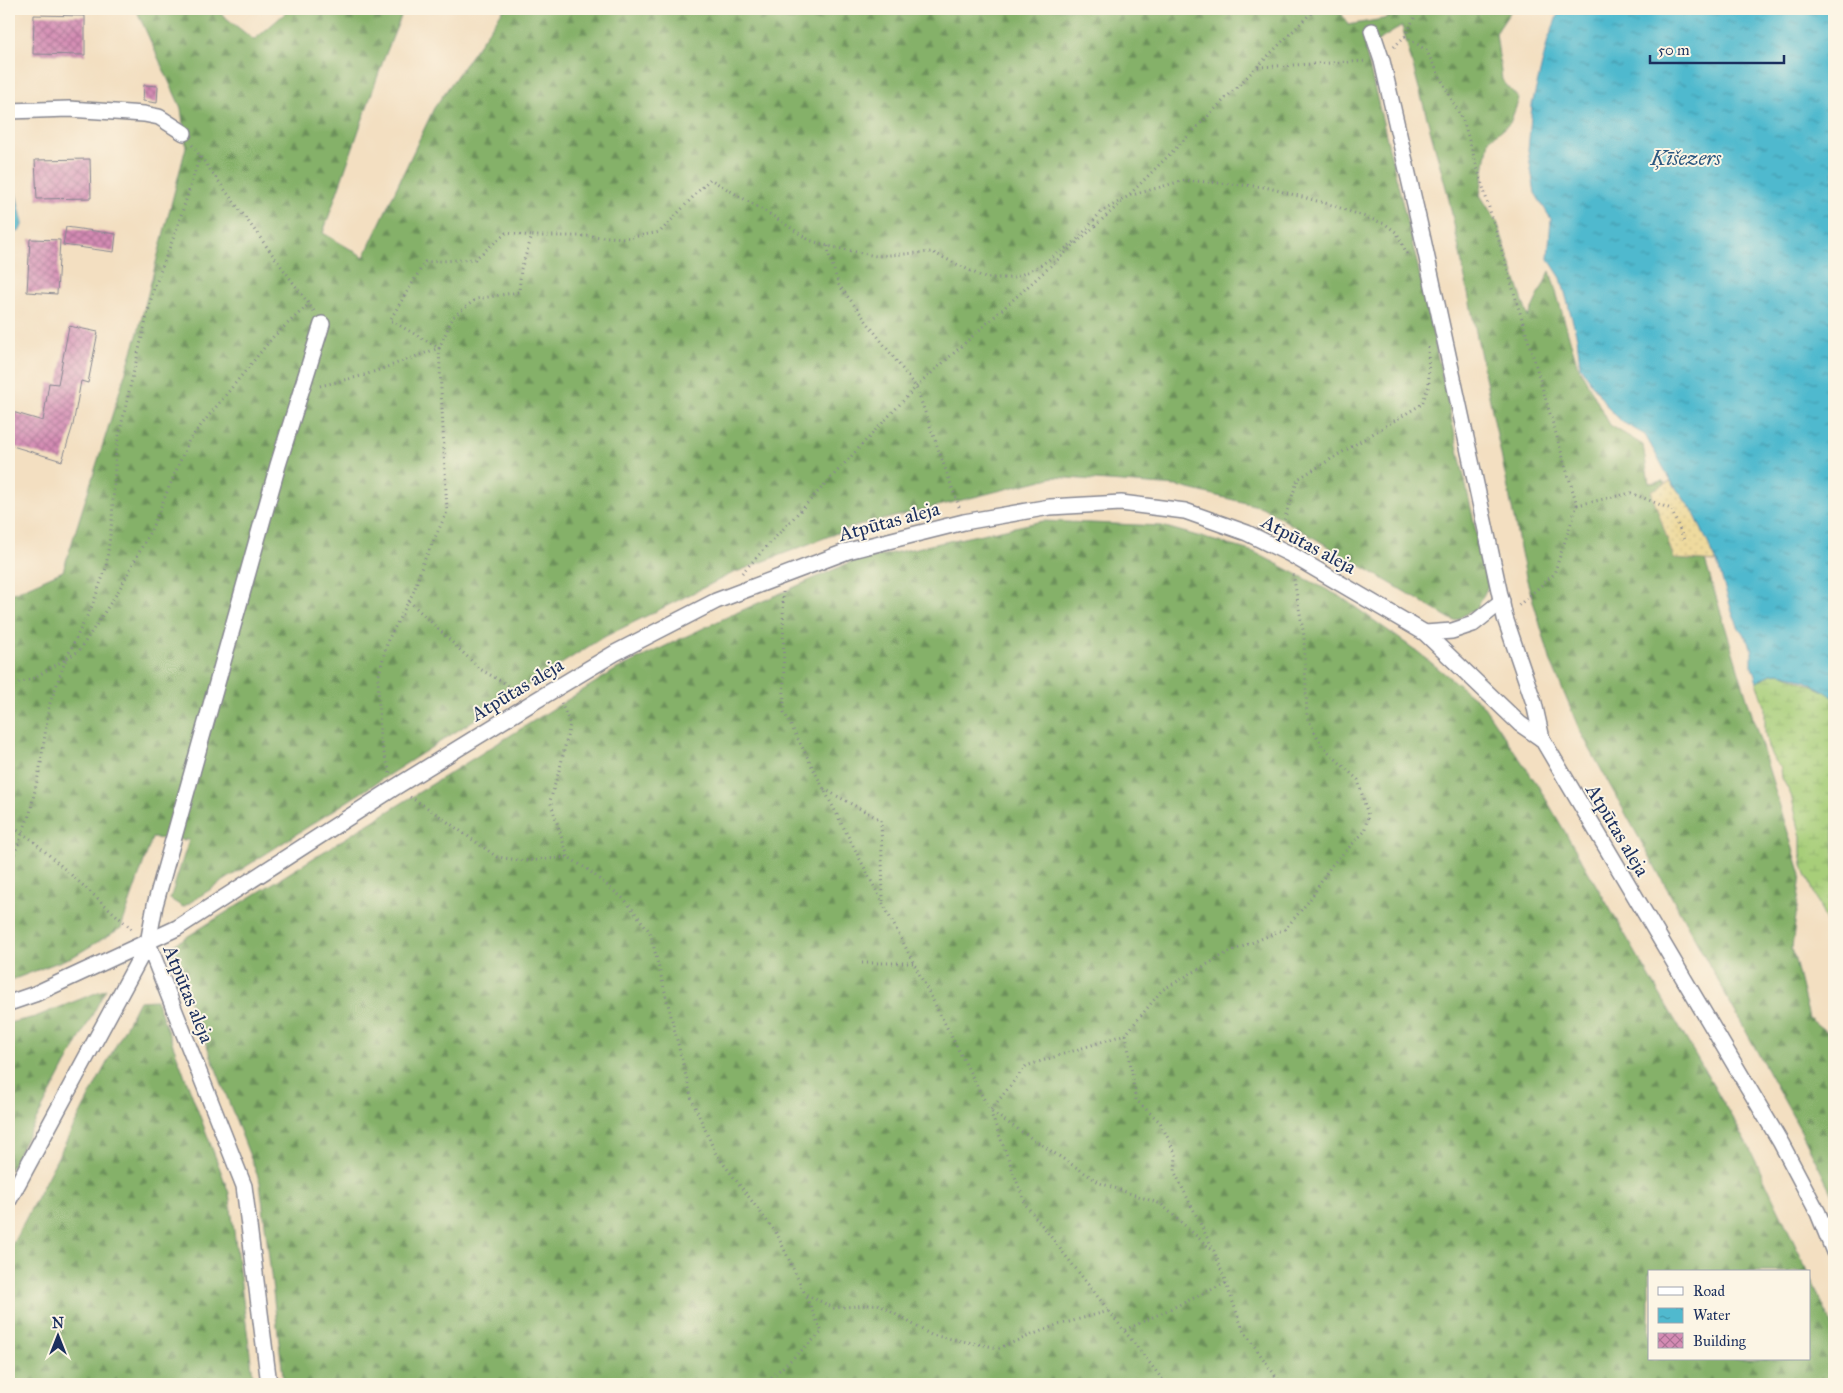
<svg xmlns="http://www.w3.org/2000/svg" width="1843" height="1393" viewBox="0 0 1843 1393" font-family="'IM FELL Great Primer',serif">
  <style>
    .forest { fill: url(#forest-firs); stroke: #507064 }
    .wetland { fill: url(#wetland-marsh); stroke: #617e6c }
    .sand { fill: url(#sand-dots); stroke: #84847e }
    .water { fill: url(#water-ripples); stroke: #367496 }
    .building { fill: url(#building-cross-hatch) }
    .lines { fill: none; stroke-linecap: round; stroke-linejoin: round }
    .minor-casing { stroke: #878790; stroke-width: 18 }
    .path { stroke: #878790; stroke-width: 3; stroke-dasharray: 1 4; stroke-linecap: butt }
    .minor { stroke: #fff; stroke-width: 15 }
    .labels { text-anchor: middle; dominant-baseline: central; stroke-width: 4; stroke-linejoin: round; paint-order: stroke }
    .street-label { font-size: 20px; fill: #1b2f5e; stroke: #fcf5e5 }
    .water-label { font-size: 21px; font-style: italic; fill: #2b5880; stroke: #fcf5e5 }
  </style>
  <defs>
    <pattern id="forest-firs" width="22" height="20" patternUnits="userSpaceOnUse" patternTransform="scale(1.25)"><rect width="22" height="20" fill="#85b169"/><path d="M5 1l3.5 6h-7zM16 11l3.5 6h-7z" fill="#6c905a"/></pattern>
    <pattern id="wetland-marsh" width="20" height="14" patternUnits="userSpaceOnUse" patternTransform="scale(1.25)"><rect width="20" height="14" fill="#a7ce79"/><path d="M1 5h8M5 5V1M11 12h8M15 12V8" fill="none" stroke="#8fb16b"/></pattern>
    <pattern id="sand-dots" width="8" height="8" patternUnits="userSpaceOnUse" patternTransform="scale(1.25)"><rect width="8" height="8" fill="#eeda9e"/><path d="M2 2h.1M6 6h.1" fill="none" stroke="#ccbb8a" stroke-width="1.8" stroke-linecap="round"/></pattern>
    <pattern id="water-ripples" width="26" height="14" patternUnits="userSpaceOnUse" patternTransform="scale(1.25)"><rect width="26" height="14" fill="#50b9ce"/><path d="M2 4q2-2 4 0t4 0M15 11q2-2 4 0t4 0" fill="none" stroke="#4297aa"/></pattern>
    <pattern id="building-cross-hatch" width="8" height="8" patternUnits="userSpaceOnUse" patternTransform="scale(1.25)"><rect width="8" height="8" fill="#d48bb3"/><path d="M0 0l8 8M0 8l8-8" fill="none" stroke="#ab7295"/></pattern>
  </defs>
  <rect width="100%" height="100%" fill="#fcf5e5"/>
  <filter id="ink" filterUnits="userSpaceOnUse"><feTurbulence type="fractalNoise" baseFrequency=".02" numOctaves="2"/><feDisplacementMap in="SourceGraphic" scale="10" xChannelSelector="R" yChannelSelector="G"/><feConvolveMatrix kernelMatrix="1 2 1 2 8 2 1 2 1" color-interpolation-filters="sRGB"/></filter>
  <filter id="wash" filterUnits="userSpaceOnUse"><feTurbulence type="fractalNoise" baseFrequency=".0096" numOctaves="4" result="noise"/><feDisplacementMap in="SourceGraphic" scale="20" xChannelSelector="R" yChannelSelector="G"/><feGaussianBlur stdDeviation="1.12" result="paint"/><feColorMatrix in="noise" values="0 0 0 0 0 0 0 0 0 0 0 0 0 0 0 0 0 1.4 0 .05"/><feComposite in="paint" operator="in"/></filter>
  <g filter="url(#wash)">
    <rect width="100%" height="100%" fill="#f3dfc1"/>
    <g class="forest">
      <polygon points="136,9 215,9 254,40 290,9 404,9 383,61 323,233 364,257 434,108 504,9 1339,9 1348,25 1389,18 1386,9 1512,9 1496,33 1502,80 1519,99 1510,123 1489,140 1480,195 1497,222 1528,317 1550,271 1577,364 1610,425 1643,445 1649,483 1663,481 1699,541 1801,875 1792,948 1809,1018 1834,1038 1834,1198 1801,1131 1580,731 1551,662 1526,577 1448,195 1402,26 1365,49 1418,267 1488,586 1477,608 1454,621 1262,507 1177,486 1054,477 850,528 731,574 600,639 183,907 170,899 189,840 152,838 121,928 74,956 9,981 9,595 63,571 137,336 186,147 181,108"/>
      <polygon points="1043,521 1162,526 1254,552 1341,597 1418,652 1482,704 1537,784 1748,1145 1808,1272 1649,1272 1649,1359 1809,1359 1809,1275 1834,1329 1834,1384 284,1384 260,1182 169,948 617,669 727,617 851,562"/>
      <polygon points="106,989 9,1171 9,1023 35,1017"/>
      <polygon points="156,1000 229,1193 254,1384 9,1384 9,1251 139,1001"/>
    </g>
    <polygon class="wetland" points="1782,673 1827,692 1834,698 1834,940 1804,869 1801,853 1801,837 1791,795 1782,778 1781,768 1775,762 1768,748 1765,732 1765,706 1757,682 1771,674"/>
    <polygon class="sand" points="1671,481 1694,513 1717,562 1674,559 1651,491"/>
    <g class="water">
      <path d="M 1565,9 L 1834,9 L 1834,698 C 1823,688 1787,669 1771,674 C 1767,675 1762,679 1757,682 L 1752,667 L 1752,651 L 1749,641 L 1739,628 L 1733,615 L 1717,562 L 1694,513 L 1671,481 L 1645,435 L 1622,422 L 1609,409 L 1580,366 L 1577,337 L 1561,278 L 1548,258 L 1551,219 L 1535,193 L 1528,151 L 1532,105 L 1548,40 L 1558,14 Z"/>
      <polygon points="9,147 11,173 23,223 20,230 9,236"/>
    </g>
    <g id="blocks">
      <g class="building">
        <polygon points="34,15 85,16 85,55 33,54"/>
        <polygon points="144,85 158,86 157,103 143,101"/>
        <polygon points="90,159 91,198 37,199 35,160"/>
        <polygon points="66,227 116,234 114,252 63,245"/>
        <polygon points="30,239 60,240 57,294 27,292"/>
        <polygon points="69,326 98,332 88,383 81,381 73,425 62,461 9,445 9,411 43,421 49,383 58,384"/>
      </g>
    </g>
  </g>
  <g filter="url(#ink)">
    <use href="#blocks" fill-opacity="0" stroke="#878790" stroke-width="1"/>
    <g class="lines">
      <defs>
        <g id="minor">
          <polyline points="1372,31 1382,61 1422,235 1505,618 1534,703 1542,739"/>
          <polyline points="9,111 69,109 144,114 159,117 184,133"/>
          <polyline points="1425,633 1452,631 1473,624 1502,601"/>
          <polyline points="148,943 244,1186 269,1384"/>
          <polyline points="9,1003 35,994 177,928 394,788 535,701 615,653 716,601 848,551 964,522 1050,507 1121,503 1185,511 1247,533 1290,554 1425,633 1520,724 1542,739 1781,1143 1818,1213 1834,1252"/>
          <polyline points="9,1200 148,943 155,905 278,465 322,324"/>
        </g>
      </defs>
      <use href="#minor" class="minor-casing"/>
      <g class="path">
        <polyline points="1405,36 1426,50 1464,123 1577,505 1554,574 1518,606"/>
        <polyline points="1394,47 1405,36 1419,9"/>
        <polyline points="1258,67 1367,61"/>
        <polyline points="192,145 314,311"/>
        <polyline points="1130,194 1315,9"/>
        <polyline points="828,246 829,255 839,285 916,387 959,507"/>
        <polyline points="320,386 365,375 439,348 453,317 476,299 519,292 521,269 532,236 590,236 627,238 660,232 710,179 773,216 809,240 828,246 876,256 932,252 985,278 1014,278 1038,267 1076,241 1101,212 1129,196 1185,180 1265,187 1332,205 1385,224 1397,233 1408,256"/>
        <polyline points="1577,505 1631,493 1671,509 1685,542"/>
        <polyline points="1284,534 1282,526 1298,479 1422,404 1429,385 1428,345"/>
        <polyline points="742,573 916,387 1124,200"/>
        <polyline points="783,592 784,712 990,1111 1026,1205 1166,1384"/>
        <polyline points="409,601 480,669 520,692"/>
        <polyline points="9,686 32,679 79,651 119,590 151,530 189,440 273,337 309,304"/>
        <polyline points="561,703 570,724 561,764 550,801 568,857"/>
        <polyline points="390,773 380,740 378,678 388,640 414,591 423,563 447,512 439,348 390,320 425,262 475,259 506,233 531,236"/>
        <polyline points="824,789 881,820 883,901"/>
        <polyline points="410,797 428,808 497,857 525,861 568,857 587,869 625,900 650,932 692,1100 716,1154 777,1234 805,1294 834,1308 878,1304 931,1335 999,1348 1054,1326 1109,1311"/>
        <polyline points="9,825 31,839 134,931"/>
        <polyline points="9,868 30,813 41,763 49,706 66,659 92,606 106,568 112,520 116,448 131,383 153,291 176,231 200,156"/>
        <polyline points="862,963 914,963"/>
        <polyline points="1126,1034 1026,1066 990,1111 1100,1183 1161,1204 1213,1251"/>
        <polyline points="1125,1330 1226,1283"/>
        <polyline points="764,1384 822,1332 805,1295"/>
        <polyline points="1281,1384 1243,1330 1215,1253 1175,1173 1176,1155 1160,1122 1136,1100 1126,1034 1162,990 1227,953 1285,929 1309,901 1331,866 1364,832 1368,816 1358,780 1322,746 1307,717 1304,636 1293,574"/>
      </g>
      <use href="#minor" class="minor"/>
    </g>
  </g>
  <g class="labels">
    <g class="street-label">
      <text transform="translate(889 521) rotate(-15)">Atpūtas aleja</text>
      <text transform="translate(1309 544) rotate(28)">Atpūtas aleja</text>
      <text transform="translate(517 689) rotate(-31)">Atpūtas aleja</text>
      <text transform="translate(1618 830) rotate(59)">Atpūtas aleja</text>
      <text transform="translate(189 994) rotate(68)">Atpūtas aleja</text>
    </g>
    <g class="water-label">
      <text x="1686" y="158">Ķīšezers</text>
    </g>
  </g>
  <rect width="1843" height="1393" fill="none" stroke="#fcf5e5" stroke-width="30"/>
  <rect x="1648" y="1270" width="162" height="90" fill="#fcf5e5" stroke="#a2a6af"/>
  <rect x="1658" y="1287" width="25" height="8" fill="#ffffff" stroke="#a2a6af"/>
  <text x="1693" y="1296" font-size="15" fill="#1b2f5e">Road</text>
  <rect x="1658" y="1308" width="25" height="15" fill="url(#water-ripples)" stroke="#a2a6af"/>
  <text x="1693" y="1320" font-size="15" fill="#1b2f5e">Water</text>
  <rect x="1658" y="1333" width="25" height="15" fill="url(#building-cross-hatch)" stroke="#a2a6af"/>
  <text x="1693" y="1346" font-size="15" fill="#1b2f5e">Building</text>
  <g transform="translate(58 1336)" stroke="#fcf5e5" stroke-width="4" paint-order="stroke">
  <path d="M0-4L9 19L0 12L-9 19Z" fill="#1b2f5e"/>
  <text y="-8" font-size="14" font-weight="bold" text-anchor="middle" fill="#1b2f5e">N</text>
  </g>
  <path d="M1650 55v8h134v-8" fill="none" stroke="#1b2f5e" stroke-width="2.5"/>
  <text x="1658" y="55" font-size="15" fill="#1b2f5e" stroke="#fcf5e5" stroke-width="4" paint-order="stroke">50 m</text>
</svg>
